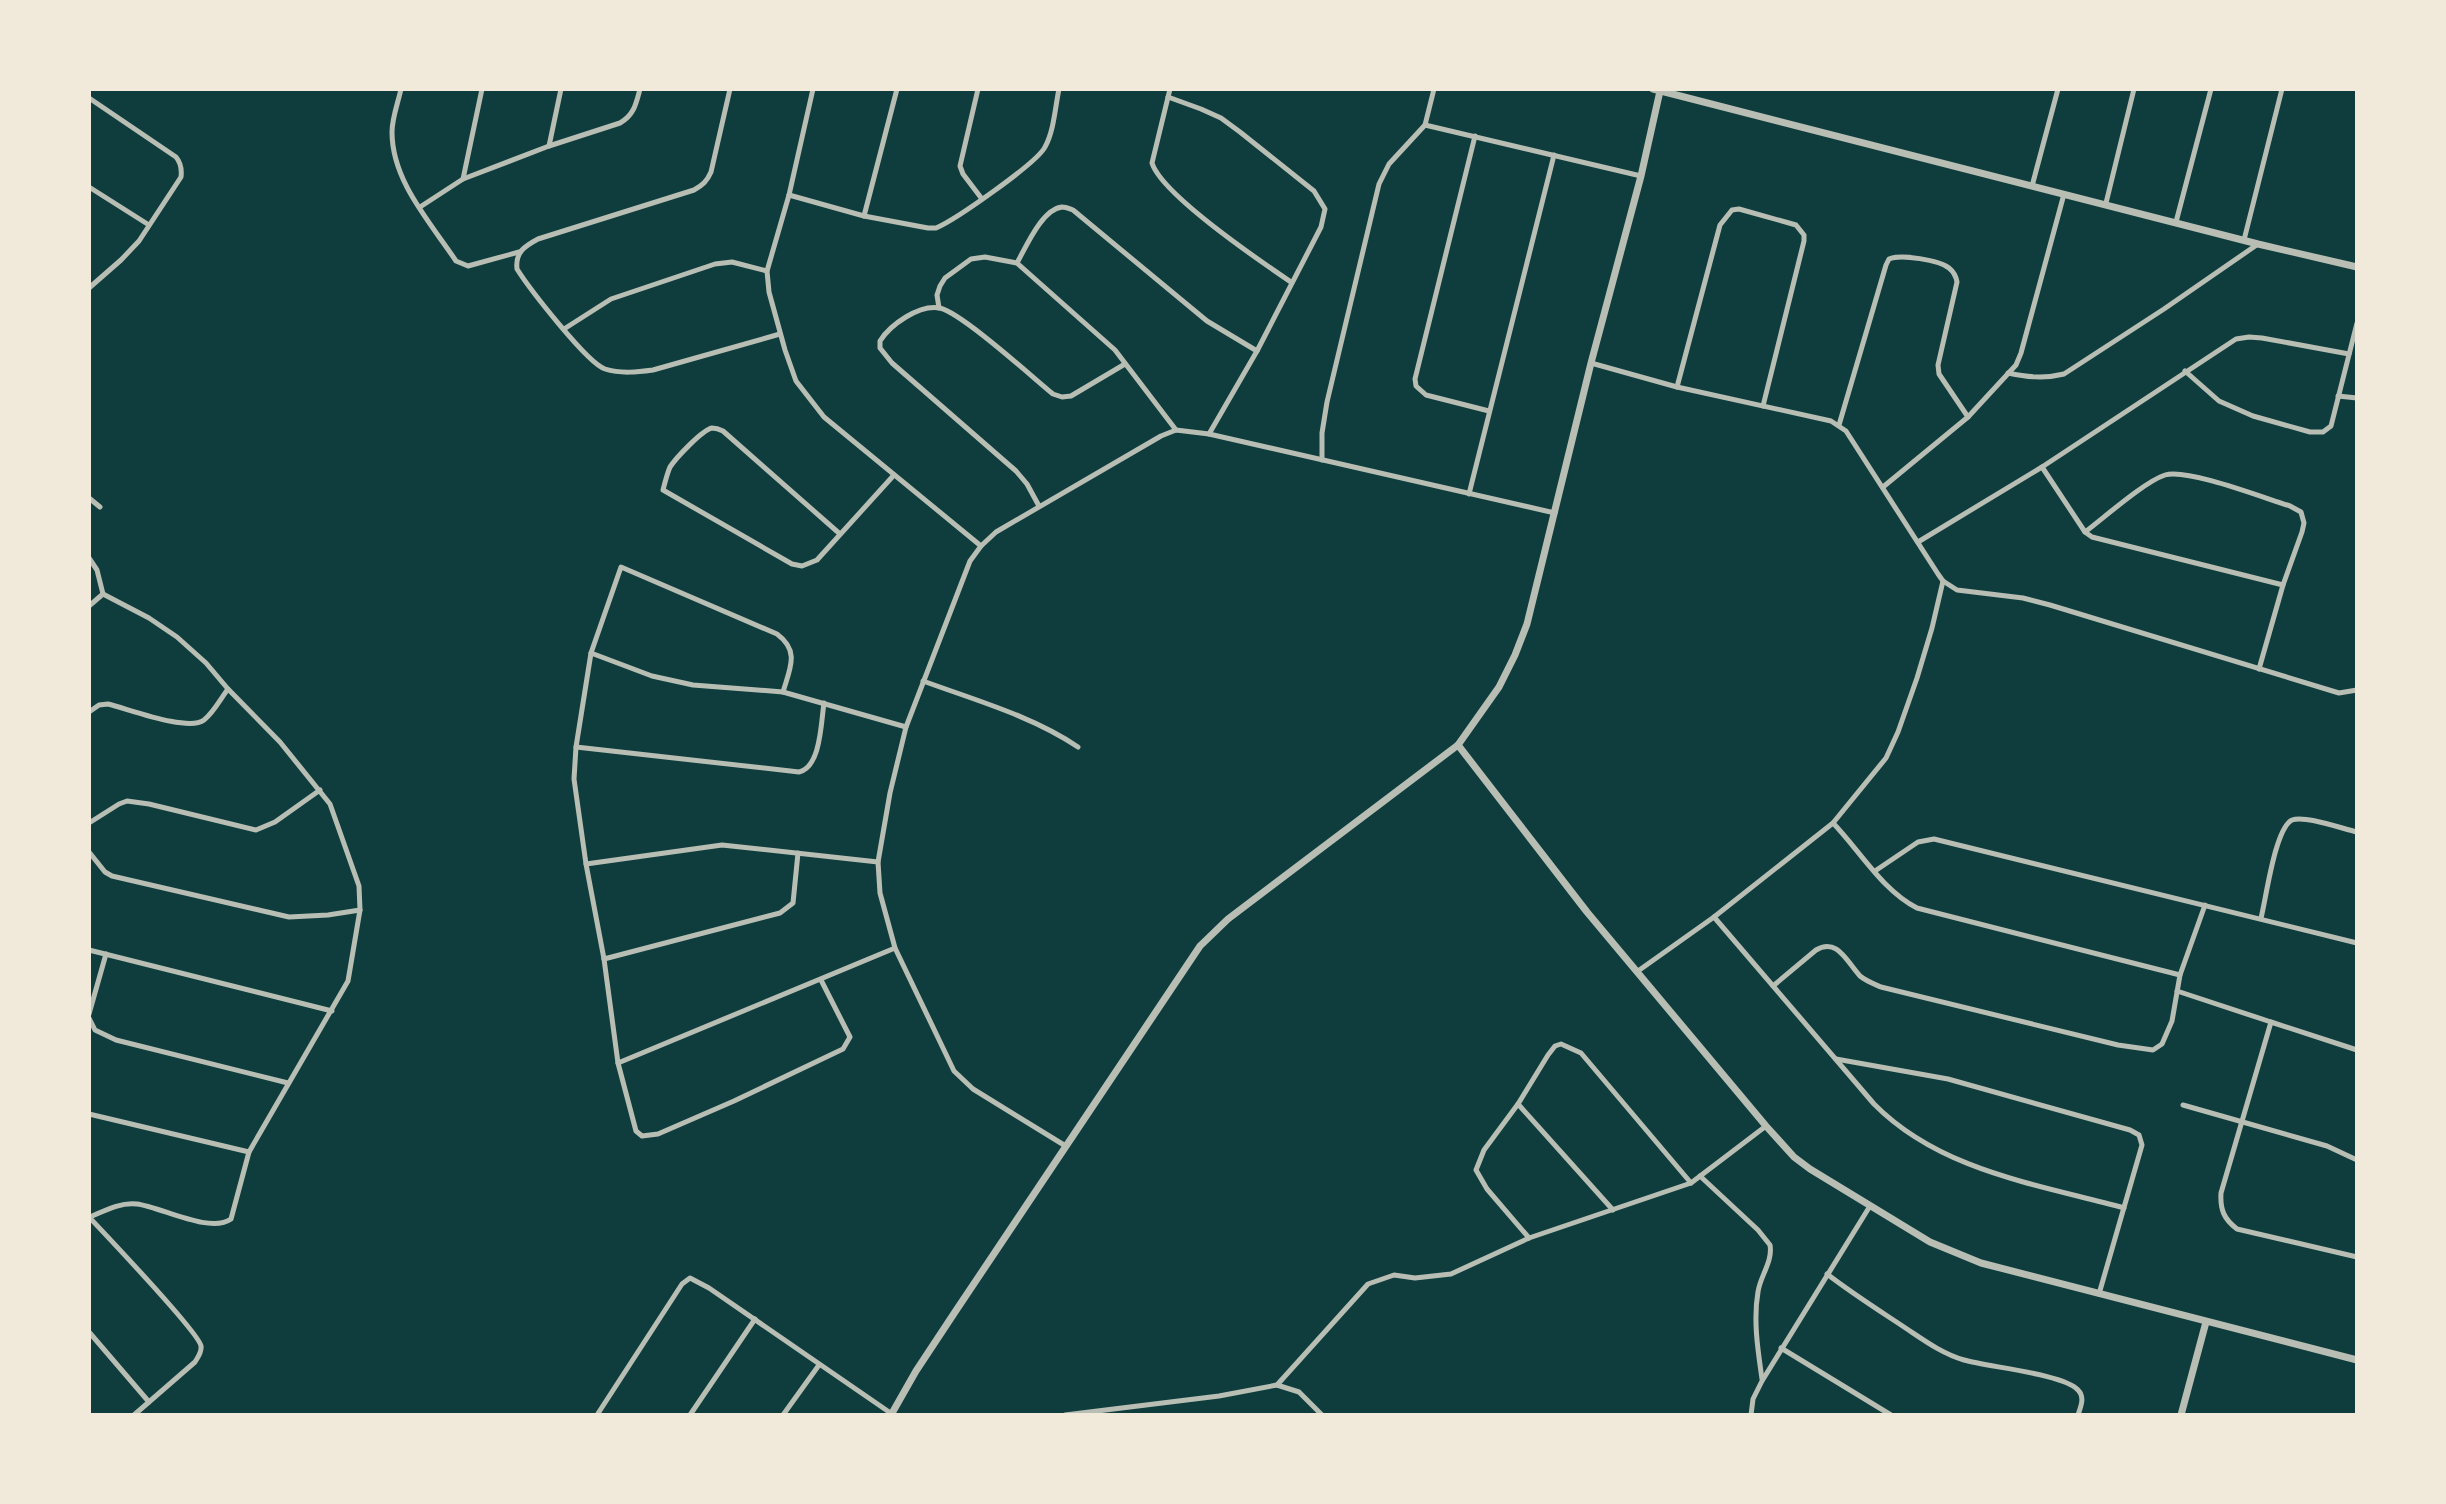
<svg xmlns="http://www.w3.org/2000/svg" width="2446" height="1504" viewBox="0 0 2446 1504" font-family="'Open Sans',sans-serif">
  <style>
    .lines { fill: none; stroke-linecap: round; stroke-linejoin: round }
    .minor { stroke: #b8beb3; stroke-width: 5 }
    .tertiary { stroke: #b8beb3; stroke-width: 7 }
  </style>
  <rect width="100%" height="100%" fill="#0f3d3e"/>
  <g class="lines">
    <g class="minor">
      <path d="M 401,89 C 398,103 392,118 392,132 C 392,181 430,222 456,261 L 468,266 L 519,252"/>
      <path d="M 730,89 L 711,172 C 707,181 703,185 694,190 L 538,239 C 525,246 515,252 517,269 C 529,288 587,363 605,369 C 621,374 638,372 653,370 L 780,334"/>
      <polyline points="813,89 789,195 767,271 769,292 785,350 796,381 824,417 981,546"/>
      <polyline points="978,89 960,166 963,174 982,199"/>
      <path d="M 1170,89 L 1152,163 C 1162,195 1260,261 1291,282"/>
      <polyline points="1168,97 1201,109 1221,118 1240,132 1314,191 1325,209 1321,227 1257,351 1209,434"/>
      <path d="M 89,98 L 176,157 C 181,163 182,169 181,177 L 139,241 L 121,260 L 89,288"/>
      <polyline points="1425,125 1434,89"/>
      <polyline points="1475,136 1415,379 1416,386 1426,395 1489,411"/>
      <polyline points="549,146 561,89"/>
      <polyline points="463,179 482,89"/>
      <polyline points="2032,186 2058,89"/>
      <polyline points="89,187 149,225"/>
      <path d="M 789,195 L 864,216 L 928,228 L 936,228 C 955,220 1037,163 1045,147 C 1054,131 1055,108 1059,89"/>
      <polyline points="2106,203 2134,89"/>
      <path d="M 420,207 L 463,179 L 549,146 L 620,123 C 634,115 636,104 640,89"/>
      <polyline points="864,216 897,89"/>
      <polyline points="2176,222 2211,89"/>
      <polyline points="2244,240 2282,89"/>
      <path d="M 1017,263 C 1026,247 1042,209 1062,207 C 1066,207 1070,209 1073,210 L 1207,321 L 1257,351"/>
      <polyline points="939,308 937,295 940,286 945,278 971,259 985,257 1017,263 1115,350 1176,430"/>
      <polyline points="564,329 611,299 715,264 732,262 767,271"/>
      <polyline points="1591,363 1677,387 1831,421 1846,431 1938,574 1943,581 1957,590 2023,598 2050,605 2339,693 2357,690"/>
      <polyline points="2185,371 2219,401 2253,416 2310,432 2323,432 2331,426 2357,323"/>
      <path d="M 2008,373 C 2027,377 2044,379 2064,374 L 2164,309 L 2258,244"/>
      <polyline points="1677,387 1720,225 1732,210 1739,209 1796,225 1804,235 1804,241 1763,406"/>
      <polyline points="2338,396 2357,398"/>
      <path d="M 1839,425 L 1886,265 L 1889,259 C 1901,254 1939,260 1949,268 C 1954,272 1956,276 1957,282 L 1938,365 L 1939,374 L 1968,417"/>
      <polyline points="1322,460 1322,433 1327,402 1379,184 1389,164 1425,125 1641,176"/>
      <polyline points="2042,467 2085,532 2092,537 2283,585"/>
      <polyline points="1883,487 1968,417 2016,365 2021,353 2064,194"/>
      <polyline points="1469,494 1554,155"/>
      <polyline points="89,498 100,507"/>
      <path d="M 1039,506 L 1027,484 L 1016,471 L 892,363 L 880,348 L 880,341 C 890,325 919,304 940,308 C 963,314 1031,376 1053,394 L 1062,397 L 1071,396 L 1125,364"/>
      <path d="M 2085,532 C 2105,517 2144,482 2165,475 C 2187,468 2264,498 2290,506 L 2301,512 L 2304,523 L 2302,532 L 2283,585 L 2259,669"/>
      <path d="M 840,534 L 723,431 C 719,429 717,428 712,428 C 702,430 676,458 670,467 C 667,474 665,482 663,490 L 792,564 L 802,566 L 817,560 L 894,475"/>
      <polyline points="1918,542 2042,467 2236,339 2249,337 2262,338 2349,354"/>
      <polyline points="89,558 97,570 103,594"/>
      <polyline points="89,606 103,594"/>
      <polyline points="591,653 652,676 693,685 783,692 906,727"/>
      <path d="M 923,681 C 975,700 1032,716 1078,747"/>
      <path d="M 783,692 C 790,668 800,651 777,634 L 621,567 L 591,653 L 576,747 L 574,779 L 586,864 L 604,959 L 618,1063 L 636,1131 L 642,1136 L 658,1134 L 734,1101 L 843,1049 L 850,1037 L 821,980"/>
      <path d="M 89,712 L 99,705 L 108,704 C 129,709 188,732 204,720 C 214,712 221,698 228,689"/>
      <path d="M 576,747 L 799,772 C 821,767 821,722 824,703"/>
      <polyline points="89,823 119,804 127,801 149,804 256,830 275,822 320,790"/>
      <path d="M 1833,823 C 1860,851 1882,890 1917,908 L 2180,975"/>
      <polyline points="89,852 105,872 112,876 289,917 328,915 360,910"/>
      <polyline points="586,864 722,845 878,862"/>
      <polyline points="1875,871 1918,842 1934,839 2357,943"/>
      <path d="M 1714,917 L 1874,1104 C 1940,1171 2037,1184 2124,1208"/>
      <path d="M 2261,918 C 2266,899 2275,828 2292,820 C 2305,815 2343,829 2357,832"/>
      <polyline points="89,950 332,1011"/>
      <polyline points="604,959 780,913 793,903 798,853"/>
      <polyline points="1638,971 1714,917 1833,823 1886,758 1898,732 1917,678 1932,628 1943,581"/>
      <path d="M 1773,986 L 1816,950 C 1837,937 1847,962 1860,976 C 1866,981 1874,984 1881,987 L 2118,1045 L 2153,1050 L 2162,1044 L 2172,1021 L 2180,975 L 2205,905"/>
      <polyline points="2177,991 2271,1022"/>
      <polyline points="89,1014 106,954"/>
      <polyline points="89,1018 95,1030 116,1040 288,1083"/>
      <path d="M 2357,1050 L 2271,1022 L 2221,1193 C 2220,1210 2224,1219 2237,1229 L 2357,1257"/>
      <polyline points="1836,1059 1948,1079 2130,1130 2139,1135 2142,1145 2099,1294"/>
      <polyline points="618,1063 895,948"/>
      <polyline points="1518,1104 1613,1210"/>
      <polyline points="2183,1105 2327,1146 2357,1160"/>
      <polyline points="89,1114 249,1152"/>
      <polyline points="1064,1145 973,1089 954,1071 895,948 880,893 878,862 890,793 906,727 970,561 981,546 996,532 1161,436 1176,430 1209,434 1555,513"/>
      <path d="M 1700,1176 L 1758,1230 L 1770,1245 C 1773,1262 1760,1276 1758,1292 C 1753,1320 1758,1351 1762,1379"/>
      <path d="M 89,1217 C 105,1234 199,1333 201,1346 C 202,1352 198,1357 195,1362 L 134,1415"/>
      <path d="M 90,1217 C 104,1211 120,1202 137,1204 C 161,1207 210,1234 231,1219 L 249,1152 L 348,981 L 360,910 L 359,886 L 330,804 L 280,742 L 228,689 L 206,663 L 177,637 L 149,618 L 103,594"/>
      <polyline points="1529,1238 1487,1189 1476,1170 1484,1150 1518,1104 1548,1055 1555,1046 1561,1044 1581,1053 1691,1183"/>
      <path d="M 1827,1274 C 1853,1294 1880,1311 1907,1329 C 1925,1341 1943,1354 1964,1360 C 1988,1367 2064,1374 2078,1390 C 2085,1397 2081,1406 2078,1415"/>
      <polyline points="89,1332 149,1402"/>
      <polyline points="1781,1348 1891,1415"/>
      <polyline points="1277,1385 1368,1284 1394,1275 1415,1278 1451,1274 1529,1238 1691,1183 1766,1126"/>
      <polyline points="597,1415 682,1284 690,1278 709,1288 892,1414"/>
      <polyline points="690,1415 755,1319"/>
      <polyline points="783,1415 819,1365"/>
      <polyline points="1065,1415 1219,1396 1277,1385 1299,1392 1322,1415"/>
      <polyline points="1751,1415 1753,1399 1762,1381 1870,1206"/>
    </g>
    <g class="tertiary">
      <polyline points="1653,89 2258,244 2357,267"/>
      <polyline points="1458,745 1587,912 1766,1126 1794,1157 1810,1169 1930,1242 1981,1263 2357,1360"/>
      <polyline points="891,1415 916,1371 955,1312 1200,946 1228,919 1458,745 1499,687 1515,655 1527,624 1591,363 1641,176 1660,91"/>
      <polyline points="2181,1415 2206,1322"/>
    </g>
  </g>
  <rect width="2446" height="1504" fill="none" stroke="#f1e9da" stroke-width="182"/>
</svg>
